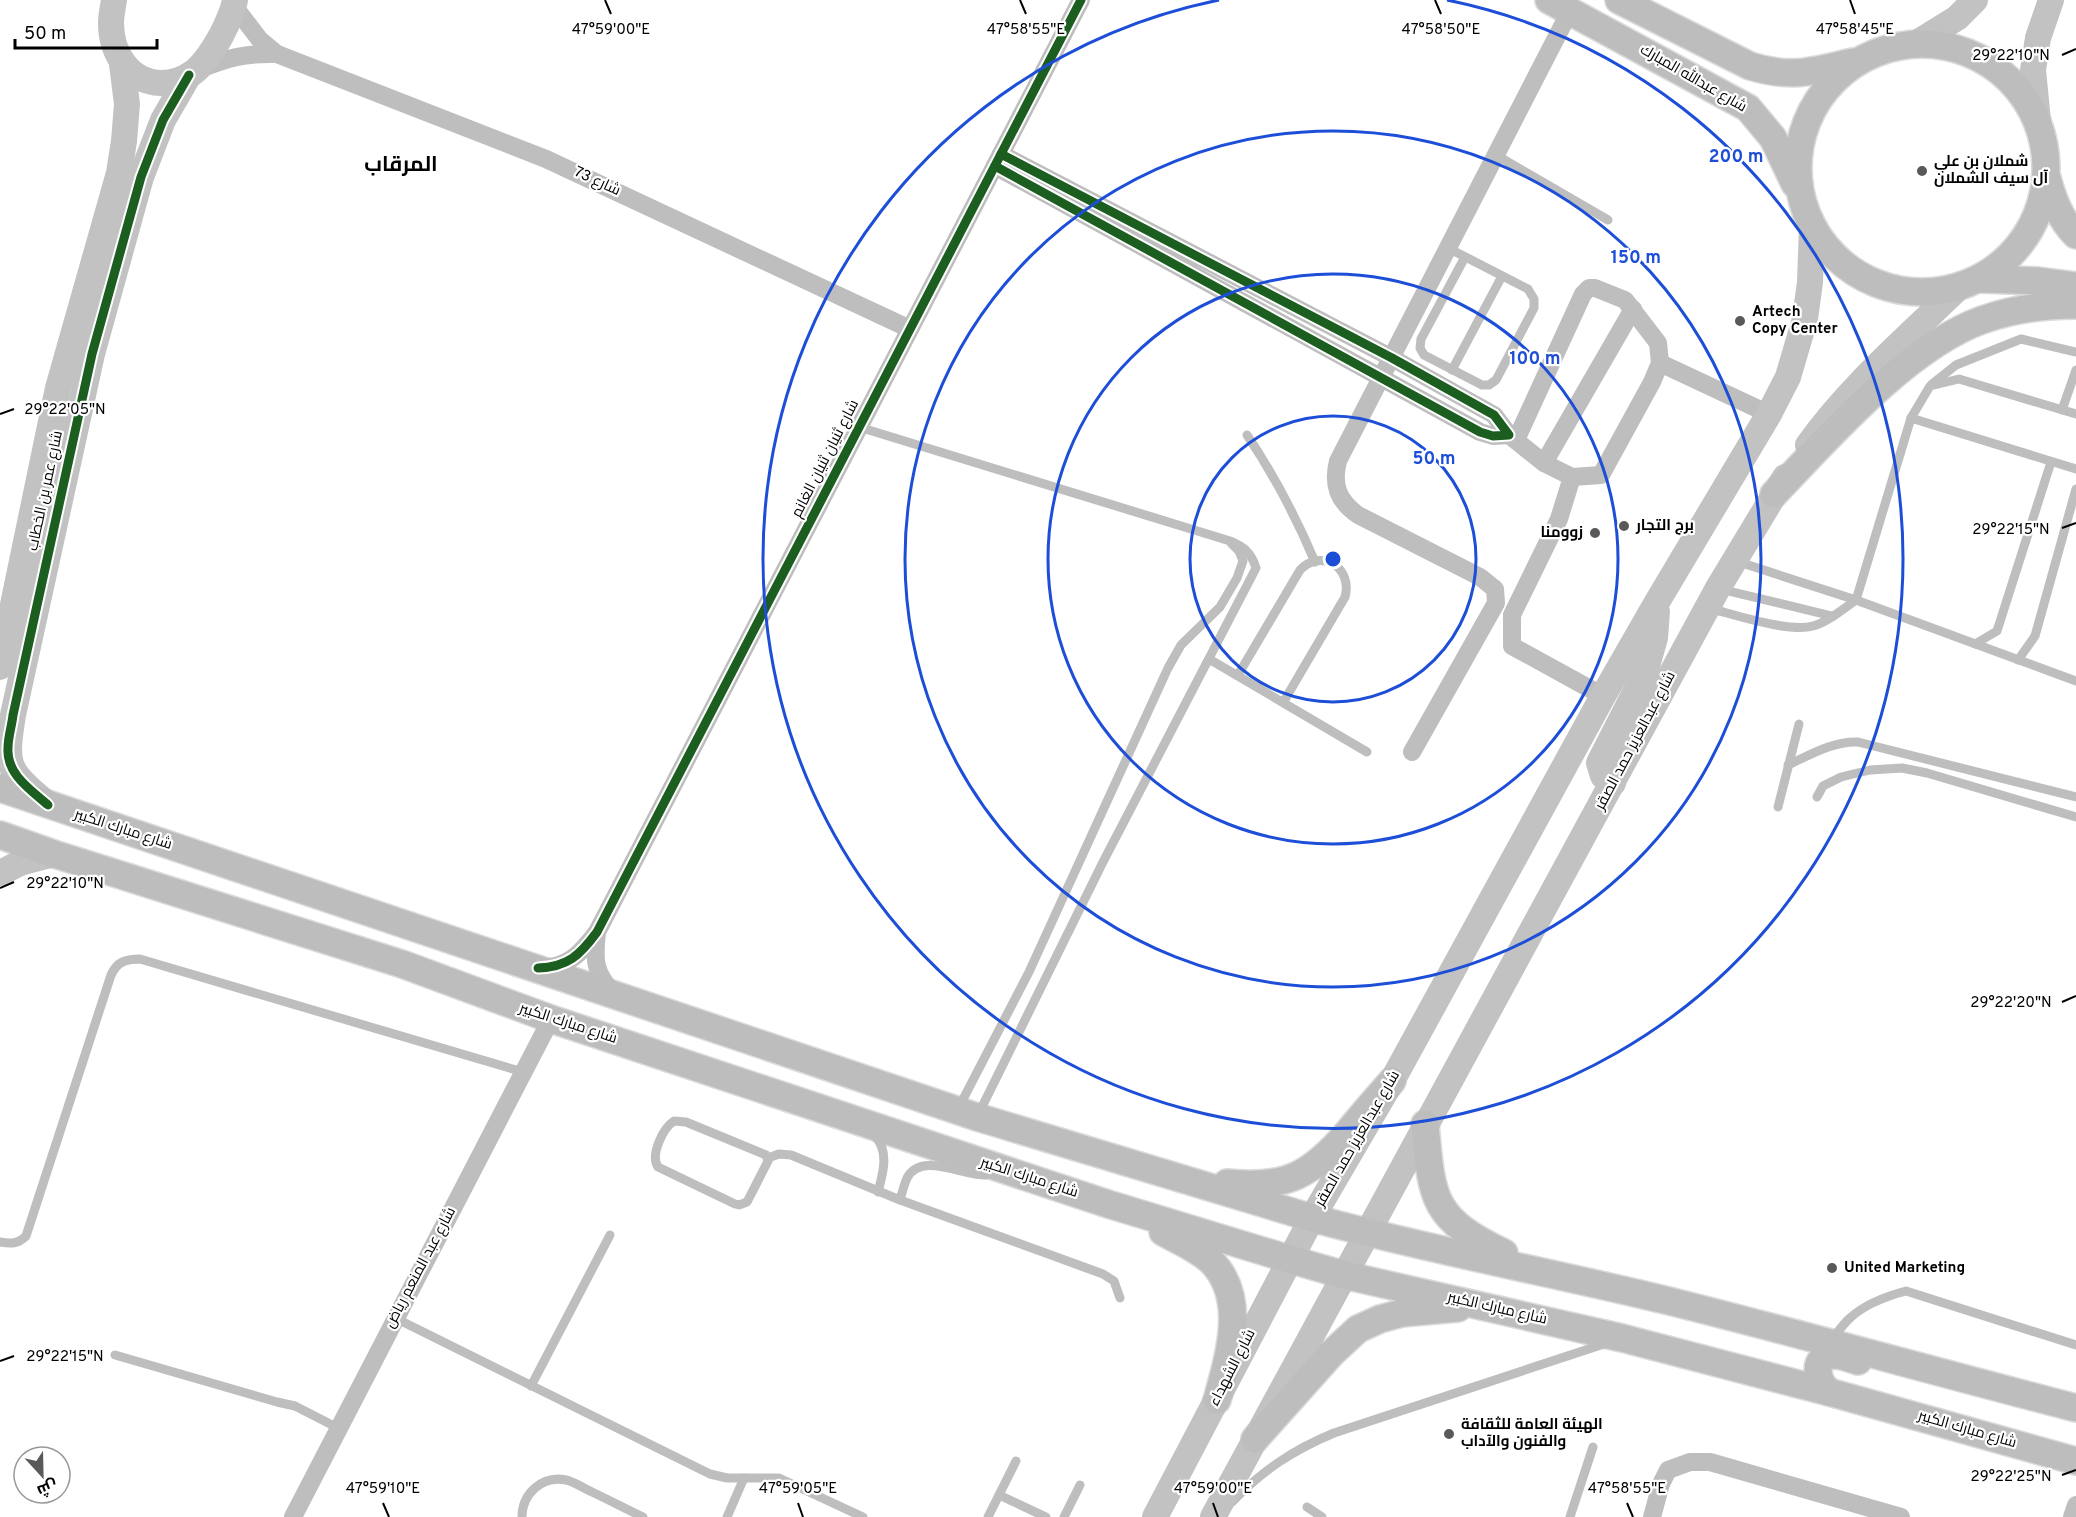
<svg xmlns="http://www.w3.org/2000/svg" width="2076" height="1517" viewBox="0 0 2076 1517" font-family="Overpass,Cairo,sans-serif">
  <style>
    .lines { fill: none; stroke-linecap: round; stroke-linejoin: round }
    .primary-casing { stroke: #dbdbdb; stroke-width: 30 }
    .lane { stroke: #bebebe; stroke-width: 9 }
    .street { stroke: #bebebe; stroke-width: 18 }
    .secondary { stroke: #c2c2c2; stroke-width: 26 }
    .primary { stroke: #bdbdbd; stroke-width: 27 }
    .cycleway-casing { stroke: #fff; stroke-width: 13 }
    .cycleway { stroke: #1b5e20; stroke-width: 9 }
    .ticks { fill: none; stroke: #000; stroke-width: 2 }
    .ring { fill: none; stroke: #1d4ed8; stroke-width: 3 }
    .poi-dot { fill: #595959; stroke: #fff; stroke-width: 2 }
    .labels { text-anchor: middle; dominant-baseline: central; stroke-width: 4.5; stroke-linejoin: round; paint-order: stroke }
    .street-label { font-size: 15px; fill: #000; stroke: #fff }
    .poi-label { font-size: 15px; font-weight: bold; fill: #000; stroke: #fff; text-anchor: start }
    .district-label { font-size: 21px; font-weight: bold; fill: #000; stroke: #fff }
    .ticks-label { font-size: 15px; text-anchor: middle; fill: #000; stroke: #fff; stroke-width: 4.5; stroke-linejoin: round; paint-order: stroke }
    .centre { fill: #1d4ed8; stroke: #fff; stroke-width: 3 }
    .ring-label { font-size: 18px; text-anchor: middle; font-weight: bold; fill: #1d4ed8; stroke: #fff; stroke-width: 4.5; stroke-linejoin: round; paint-order: stroke }
  </style>
  <rect width="100%" height="100%" fill="#fff"/>
  <g class="lines">
    <defs>
      <g id="primary">
        <polyline points="1549,0 1748,108 1773,138 1795,184"/>
        <path d="M 1619,0 L 1750,66 C 1793,79 1812,71 1853,62"/>
        <circle cx="1922" cy="168" r="124"/>
        <path d="M 2047,178 C 2053,200 2060,219 2076,235"/>
        <polyline points="1979,279 2038,281 2076,286"/>
        <path d="M 1774,494 C 1829,437 1907,347 1982,320 C 2012,309 2044,305 2076,305"/>
        <path d="M 0,788 L 977,1117 L 1312,1218 C 1429,1250 1550,1272 1669,1301 C 1805,1335 1940,1373 2076,1408"/>
        <polyline points="0,835 54,854 402,964 551,1019 1108,1204 1289,1259 1344,1275 1622,1338 1829,1392 2076,1461"/>
        <path d="M 1425,1124 C 1432,1199 1431,1218 1504,1253"/>
        <path d="M 1227,1183 C 1287,1189 1311,1175 1349,1131 C 1363,1114 1377,1098 1392,1081"/>
        <path d="M 1163,1232 C 1179,1241 1198,1249 1211,1261 C 1248,1298 1229,1356 1217,1400"/>
        <path d="M 1829,1392 C 1816,1382 1811,1356 1834,1355 C 1842,1355 1851,1359 1858,1361"/>
        <polyline points="1255,1439 1332,1353 1358,1329 1380,1319 1402,1313 1458,1308"/>
      </g>
    </defs>
    <use href="#primary" class="primary-casing"/>
    <g class="lane">
      <polyline points="1496,155 1608,220"/>
      <polyline points="1448,248 1528,289 1534,299 1534,308 1496,380 1489,385 1482,385 1424,355 1420,348 1421,339 1465,257"/>
      <polyline points="1452,370 1502,276"/>
      <polyline points="1932,384 1956,365 2021,339 2076,352"/>
      <polyline points="2062,410 2076,370"/>
      <polyline points="1911,418 2076,469"/>
      <path d="M 859,427 L 1230,541 C 1244,547 1251,552 1256,568 L 1103,862 L 978,1115"/>
      <path d="M 1247,435 C 1274,475 1296,517 1315,562"/>
      <polyline points="1736,561 1856,600 2076,681"/>
      <polyline points="1720,589 1832,616"/>
      <path d="M 1708,608 C 1733,614 1789,633 1813,626 C 1828,622 1843,609 1856,600 L 1911,418 L 1930,386 L 1959,379 L 2076,414"/>
      <polyline points="1975,644 1997,631 2051,462"/>
      <polyline points="1209,659 1367,752"/>
      <polyline points="2018,660 2035,636 2076,489"/>
      <path d="M 1238,675 L 1300,570 C 1321,548 1353,567 1345,597 L 1284,701"/>
      <path d="M 1788,765 C 1810,755 1833,741 1858,742 L 2076,797"/>
      <polyline points="1817,797 1823,786 1841,777 1870,770 1902,768 1927,773 2076,817"/>
      <polyline points="1778,807 1799,724"/>
      <polyline points="958,1109 1029,972 1168,668 1181,645 1220,607 1237,578 1243,561 1239,551 1231,543"/>
      <path d="M 674,1121 L 686,1122 L 766,1155 L 768,1161 L 747,1202 L 739,1205 L 735,1204 L 658,1167 C 650,1155 663,1128 674,1121 Z"/>
      <path d="M 874,1135 C 890,1151 883,1173 878,1192"/>
      <polyline points="768,1158 779,1154 791,1155 900,1200 1103,1274 1114,1281 1120,1298"/>
      <path d="M 900,1200 C 902,1193 904,1185 907,1178 C 921,1151 963,1176 986,1175"/>
      <path d="M 0,1242 C 11,1244 18,1244 26,1236 L 111,975 C 117,962 125,959 140,959 L 523,1072"/>
      <polyline points="395,1318 710,1474 727,1478 779,1478 863,1517"/>
      <path d="M 1831,1341 C 1837,1333 1843,1324 1850,1318 C 1865,1304 1887,1296 1906,1291 L 2076,1345"/>
      <polyline points="115,1355 277,1402 295,1406 338,1428"/>
      <polyline points="531,1386 610,1235"/>
      <polyline points="999,1495 1046,1517"/>
      <path d="M 1232,1502 C 1263,1470 1293,1450 1334,1433 L 1607,1343"/>
      <polyline points="1307,1507 1322,1517"/>
      <path d="M 522,1517 C 522,1494 542,1475 566,1480 C 575,1482 583,1488 592,1492 C 609,1500 626,1509 643,1517"/>
      <polyline points="727,1517 744,1478"/>
      <polyline points="988,1517 1016,1461"/>
      <polyline points="1064,1517 1080,1485"/>
      <polyline points="1570,1517 1593,1447"/>
    </g>
    <g class="street">
      <polyline points="234,6 260,40 277,54 546,159 910,329"/>
      <path d="M 197,70 C 228,58 244,53 277,54"/>
      <polyline points="995,166 1480,432 1493,436 1509,435 1494,415 1392,358 1001,154"/>
      <polyline points="1660,363 1769,414"/>
      <polyline points="1509,435 1544,463 1572,477 1601,475 1652,382 1660,363 1658,343 1625,300 1595,288 1589,288 1583,294 1516,440"/>
      <polyline points="1544,463 1633,309"/>
      <polyline points="1572,477 1559,519 1512,615 1512,646 1603,696"/>
      <path d="M 1412,752 L 1496,603 L 1495,589 L 1480,577 L 1358,515 C 1338,501 1332,485 1338,461 L 1570,11"/>
      <path d="M 597,932 C 594,961 594,971 613,993"/>
      <path d="M 541,968 C 569,967 581,953 597,932 L 1081,0"/>
      <polyline points="293,1517 551,1019"/>
      <polyline points="1652,1517 1661,1484 1668,1470 1690,1462 1710,1462 1901,1517"/>
      <polyline points="2072,1517 2076,1505"/>
    </g>
    <g class="secondary">
      <path d="M 114,0 C 113,7 111,15 111,23 C 111,53 129,82 161,83 C 172,83 186,79 195,71 C 206,62 215,47 222,34 C 227,24 233,12 235,0"/>
      <polyline points="1915,44 1957,18 1975,0"/>
      <polyline points="2038,121 2033,70 2038,38 2051,0"/>
      <path d="M 1808,445 C 1851,385 1907,338 1959,287"/>
      <polyline points="0,667 58,388 119,173 124,141 127,104 122,64"/>
      <polyline points="1613,783 1603,776 1599,763 1645,673 1655,638 1657,611"/>
      <path d="M 46,803 C 6,769 5,766 13,715 L 92,354 L 141,177 L 163,120 L 189,75"/>
      <polyline points="0,873 20,863 54,854"/>
      <polyline points="1155,1517 1312,1218 1392,1081 1603,696 1657,602 1769,414 1788,377 1805,319 1810,282 1812,227"/>
      <polyline points="1213,1517 1718,588 1785,477"/>
    </g>
    <use href="#primary" class="primary"/>
    <defs>
      <g id="cycleway">
        <polyline points="995,166 1480,432 1493,436 1509,435 1494,415 1392,358 1001,154"/>
        <path d="M 48,805 C 31,790 6,774 8,748 C 8,737 12,725 13,715 L 92,354 L 141,177 L 163,120 L 189,75"/>
        <path d="M 538,968 C 568,967 580,955 597,932 L 1081,0"/>
      </g>
    </defs>
    <use href="#cycleway" class="cycleway-casing"/>
    <use href="#cycleway" class="cycleway"/>
  </g>
  <path class="ticks" d="M 605,0 L 611,14M 1020,0 L 1026,14M 1435,0 L 1441,14M 1850,0 L 1855,14M 2062,55 L 2076,49M 0,414 L 14,409M 2062,528 L 2076,523M 0,888 L 14,882M 2062,1002 L 2076,996M 0,1361 L 14,1356M 2062,1475 L 2076,1470M 383,1503 L 389,1517M 798,1503 L 803,1517M 1213,1503 L 1218,1517M 1627,1503 L 1633,1517"/>
  <g class="ring">
    <circle cx="1333" cy="559" r="143"/>
    <circle cx="1333" cy="559" r="285"/>
    <circle cx="1333" cy="559" r="428"/>
    <path d="M1447 0A570 570 0 1 1 1219 0"/>
  </g>
  <g class="poi-dot">
    <circle cx="1922" cy="171" r="6"/>
    <circle cx="1740" cy="321" r="6"/>
    <circle cx="1624" cy="526" r="6"/>
    <circle cx="1595" cy="533" r="6"/>
    <circle cx="1832" cy="1268" r="6"/>
    <circle cx="1449" cy="1434" r="6"/>
  </g>
  <g class="labels">
    <g class="street-label">
      <text transform="translate(1693 79) rotate(30)">شارع عبدالله المبارك</text>
      <text transform="translate(597 182) rotate(25)">شارع 73</text>
      <text transform="translate(826 459) rotate(-63)">شارع ثنيان ثنيان الغانم</text>
      <text transform="translate(46 491) rotate(-78)">شارع عمر بن الخطاب</text>
      <text transform="translate(1636 741) rotate(-62)">شارع عبدالعزيز حمد الصقر</text>
      <text transform="translate(123 830) rotate(18)">شارع مبارك الكبير</text>
      <text transform="translate(568 1024) rotate(18)">شارع مبارك الكبير</text>
      <text transform="translate(1358 1139) rotate(-60)">شارع عبدالعزيز حمد الصقر</text>
      <text transform="translate(1029 1178) rotate(18)">شارع مبارك الكبير</text>
      <text transform="translate(421 1268) rotate(-62)">شارع عبد المنعم رياض</text>
      <text transform="translate(1497 1309) rotate(13)">شارع مبارك الكبير</text>
      <text transform="translate(1233 1368) rotate(-63)">شارع الشهداء</text>
      <text transform="translate(1967 1430) rotate(16)">شارع مبارك الكبير</text>
    </g>
    <g class="poi-label">
      <text x="1934" y="162">شملان بن علي<tspan x="1934" dy="17">آل سيف الشملان</tspan></text>
      <text x="1752" y="312">Artech<tspan x="1752" dy="17">Copy Center</tspan></text>
      <text x="1636" y="526">برج التجار</text>
      <text x="1583" y="533" text-anchor="end">زوومنا</text>
      <text x="1844" y="1268">United Marketing</text>
      <text x="1461" y="1425">الهيئة العامة للثقافة<tspan x="1461" dy="17">والفنون والآداب</tspan></text>
    </g>
    <g class="district-label">
      <text x="401" y="165">المرقاب</text>
    </g>
  </g>
  <g class="ticks-label">
    <text x="611" y="34">47°59'00"E</text>
    <text x="1026" y="34">47°58'55"E</text>
    <text x="1441" y="34">47°58'50"E</text>
    <text x="1855" y="34">47°58'45"E</text>
    <text x="2011" y="60">29°22'10"N</text>
    <text x="65" y="414">29°22'05"N</text>
    <text x="2011" y="534">29°22'15"N</text>
    <text x="65" y="888">29°22'10"N</text>
    <text x="2011" y="1007">29°22'20"N</text>
    <text x="65" y="1361">29°22'15"N</text>
    <text x="2011" y="1481">29°22'25"N</text>
    <text x="383" y="1493">47°59'10"E</text>
    <text x="798" y="1493">47°59'05"E</text>
    <text x="1213" y="1493">47°59'00"E</text>
    <text x="1627" y="1493">47°58'55"E</text>
  </g>
  <circle cx="1333" cy="559" r="9" class="centre"/>
  <g class="ring-label">
    <text x="1736" y="162">200 m</text>
    <text x="1636" y="263">150 m</text>
    <text x="1535" y="364">100 m</text>
    <text x="1434" y="464">50 m</text>
  </g>
  <g transform="translate(42 1475) rotate(158)"><circle r="28" fill="#ffffff" stroke="#999999" stroke-width="1.5"/>
  <path d="M0-4.5L10 22L0 15L-10 22Z" fill="#595959"/>
  <text y="-9" font-size="16" font-weight="bold" text-anchor="middle" fill="#000000">ش</text>
  </g>
  <path d="M15 39v9h142v-9" fill="none" stroke="#000000" stroke-width="3"/>
  <text x="24" y="39" font-size="18" fill="#000000" stroke="#ffffff" stroke-width="4.5" paint-order="stroke">50 m</text>
</svg>
